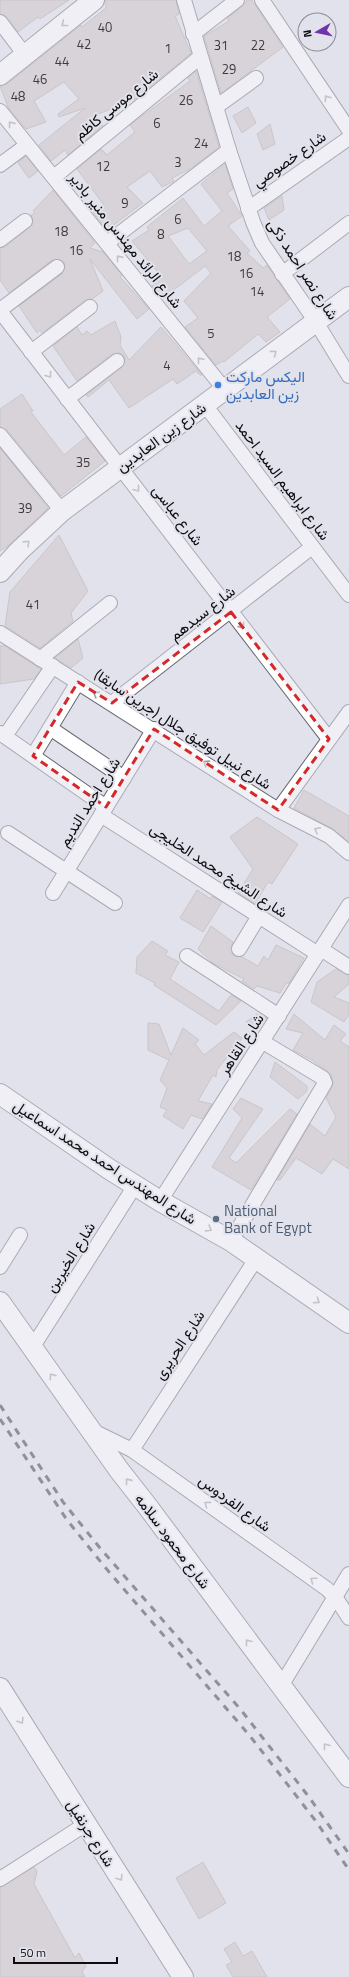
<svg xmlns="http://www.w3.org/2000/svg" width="349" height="1977" viewBox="0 0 349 1977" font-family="'Titillium Web',Vazirmatn,sans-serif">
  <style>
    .building { fill: #cdc2be; stroke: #ada29e; fill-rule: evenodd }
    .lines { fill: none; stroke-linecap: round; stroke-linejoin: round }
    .street-casing { stroke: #686871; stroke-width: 16 }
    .secondary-casing { stroke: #686871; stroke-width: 22 }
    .street { stroke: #fff; stroke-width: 14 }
    .secondary { stroke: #fff; stroke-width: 20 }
    .rail { stroke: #2d2d31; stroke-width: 3; stroke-dasharray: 7 7; stroke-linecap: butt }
    .oneway { stroke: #9e9e9f }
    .marked { fill: none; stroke: #d62828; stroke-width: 3; stroke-dasharray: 8 5; stroke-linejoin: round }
    .shop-dot { fill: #3f7fe0; stroke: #e2e2ec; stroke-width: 1.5 }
    .service-dot { fill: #5c6f8a; stroke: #e2e2ec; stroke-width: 1.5 }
    .labels { text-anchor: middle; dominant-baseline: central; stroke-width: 4; stroke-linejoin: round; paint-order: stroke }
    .number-label { font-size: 13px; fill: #3d3a3c }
    .street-label { font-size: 15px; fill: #0d0d10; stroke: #e2e2ec }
    .shop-label { font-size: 15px; fill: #366cbe; stroke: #e2e2ec; text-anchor: start }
    .service-label { font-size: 15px; fill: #4e5e75; stroke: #e2e2ec; text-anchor: start }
  </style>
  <rect width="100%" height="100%" fill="#e2e2ec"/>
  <g class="building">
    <polygon points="0,0 69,0 40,19 38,17 18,32 7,17 0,14"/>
    <polygon points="105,0 176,0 179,14 175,16 191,53 135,99 96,115 103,126 68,155 65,150 51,161 39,145 85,108 59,117 58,114 79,99 64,82 34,101 46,122 26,129 9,109 0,86 7,84 81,25 82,27 106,8"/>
    <polygon points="247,0 252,0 254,3 283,47 221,93 204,36 229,21 227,18 242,7"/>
    <polygon points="196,71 219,147 190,169 172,178 174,181 162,187 150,171 127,187 143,203 107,230 93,212 104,205 77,169 101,149 107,155 135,132 130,125 190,81 188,78"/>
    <polygon points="248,107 256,123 242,133 233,116"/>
    <polygon points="270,124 275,144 263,150 257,134"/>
    <polygon points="26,156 38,171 29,178 18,163"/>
    <path d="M 225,164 L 233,189 L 227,193 L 242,216 L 228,226 L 250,251 L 247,253 L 263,268 L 267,265 L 290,299 L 267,317 L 280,332 L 266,342 L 258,334 L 224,362 L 223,361 L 216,365 L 185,327 L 198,318 L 184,301 L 211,273 L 205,266 L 162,299 L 152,286 L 162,277 L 132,241 L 149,230 L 147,227 L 183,198 L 204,226 L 222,211 L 201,184 ZM 188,228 L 207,251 L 189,264 L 168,236 Z"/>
    <polygon points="53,190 95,243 90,248 103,252 122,275 120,277 149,309 137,319 90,259 103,291 92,299 85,300 42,333 40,330 37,333 19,306 62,274 65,266 64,262 56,259 52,260 9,293 0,280 0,248 5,247 30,227 33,224 31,215 35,213 33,211"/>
    <polygon points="282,196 284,210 269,220 264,208"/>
    <polygon points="115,321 121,337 120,345 129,360 161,327 202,375 200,375 196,371 177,384 173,379 129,408 109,380 88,397 86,395 122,367 125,360 124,356 120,353 112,354 77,381 53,346 77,327 82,335 87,331 91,335"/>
    <polygon points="22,394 33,411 31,412 64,455 86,437 105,461 61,496 7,430 0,427 0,409"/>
    <polygon points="0,448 48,508 8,546 0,551"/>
    <polygon points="59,535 88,591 71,613 73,621 40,648 5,626 10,592"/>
    <polygon points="78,639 83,658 71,668 55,658"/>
    <polygon points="0,645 2,647 3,645 41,669 34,679 0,684"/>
    <polygon points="304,790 349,816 349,842 333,829 294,808"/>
    <polygon points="257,817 298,844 272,884 268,882 255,904 238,893 253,869 230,837"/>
    <polygon points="197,890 211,899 212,896 222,902 203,932 180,918"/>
    <polygon points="211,926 233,942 229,950 234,956 242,957 258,966 264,956 268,960 276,945 304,958 289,983 286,983 280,993 257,986 254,989 242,981 244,979 213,963 198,949"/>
    <polygon points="152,941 168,951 165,955 179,962 170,979 219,1011 231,995 241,1001 216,1025 154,985 155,983 136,973 137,957"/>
    <polygon points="336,969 349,975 349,984 334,997 349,1003 349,1015 344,1022 311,1002 317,982"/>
    <polygon points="257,1014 267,1018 258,1030 246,1022"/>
    <polygon points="294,1014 325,1040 334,1025 346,1034 340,1041 349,1047 349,1169 333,1159 322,1174 296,1158 280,1180 277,1180 310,1124 325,1136 336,1117 326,1098 333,1084 331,1074 312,1060 293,1050 303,1033 286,1029"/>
    <polygon points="148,1023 159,1024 171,1055 183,1028 199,1040 195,1044 204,1055 234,1032 242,1038 217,1070 216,1077 213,1075 198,1101 212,1104 202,1119 191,1115 183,1129 163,1116 167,1110 160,1107 167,1088 160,1080 169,1060 148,1050"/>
    <polygon points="275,1062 307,1086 307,1091 298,1099 270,1077"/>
    <polygon points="241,1098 263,1109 229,1158 236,1163 290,1109 297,1114 251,1190 212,1167 242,1118 233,1109"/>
    <polygon points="203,1862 226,1903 199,1919 176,1878"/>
    <polygon points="34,1867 37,1871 34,1884 75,1958 79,1953 86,1966 82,1972 85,1977 0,1977 0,1887"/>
    <polygon points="235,1942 243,1956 252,1951 267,1977 233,1977 226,1965 232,1962 224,1949"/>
  </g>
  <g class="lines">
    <defs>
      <g id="street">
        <polyline points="184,0 229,150 253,222 262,243 316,322 349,376"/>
        <polyline points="262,0 349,130"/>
        <polyline points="0,22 25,55"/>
        <polyline points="193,34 237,0"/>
        <polyline points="216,107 256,78"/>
        <polyline points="0,111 225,390"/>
        <polyline points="0,165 27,145"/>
        <polyline points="54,177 200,57"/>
        <polyline points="248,209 349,138"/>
        <polyline points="0,240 25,221"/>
        <polyline points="107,243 229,150"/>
        <polyline points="282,274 349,223"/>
        <polyline points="0,310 57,267"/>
        <polyline points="0,311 329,739"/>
        <polyline points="31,352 90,307"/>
        <polyline points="67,399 117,361"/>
        <polyline points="205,405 349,595"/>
        <polyline points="0,435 62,511"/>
        <polyline points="0,633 278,810 329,836 349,853"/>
        <polyline points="40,659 110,603"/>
        <polyline points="112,703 312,547"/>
        <polyline points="50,728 124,778"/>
        <polyline points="0,733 106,807"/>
        <polyline points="5,736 53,666"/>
        <polyline points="33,756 78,682"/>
        <polyline points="278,810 349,712"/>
        <polyline points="101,815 318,954"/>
        <polyline points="8,833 115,903"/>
        <polyline points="53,893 154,729"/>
        <polyline points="239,949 259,916"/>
        <polyline points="321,949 349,967"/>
        <polyline points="187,956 279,1016"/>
        <polyline points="160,1201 349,905"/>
        <polyline points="231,1241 325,1083 323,1078 263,1042"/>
        <polyline points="0,1267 20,1235"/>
        <polyline points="32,1348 136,1184"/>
        <polyline points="93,1431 132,1450 327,1589 336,1598 349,1618"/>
        <polyline points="132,1450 256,1259"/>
        <polyline points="281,1686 349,1574"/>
        <polyline points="0,1879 86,1824"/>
      </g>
      <g id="secondary">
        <polyline points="0,75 94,0"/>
        <polyline points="0,572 19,551 62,511 349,297"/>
        <polyline points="0,1094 109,1169 160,1201 231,1241 349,1323"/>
        <polyline points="0,1302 119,1470 148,1507 349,1777"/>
        <polyline points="0,1688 183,1977"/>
      </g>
    </defs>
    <use href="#street" class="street-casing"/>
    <use href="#secondary" class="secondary-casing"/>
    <use href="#street" class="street"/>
    <use href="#secondary" class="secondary"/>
    <g class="rail">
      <polyline points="0,1405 63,1502 100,1548 241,1710 309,1797 349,1854"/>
      <polyline points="0,1419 67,1520 104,1566 250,1736 315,1820 349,1870"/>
    </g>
  </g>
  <defs><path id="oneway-chevron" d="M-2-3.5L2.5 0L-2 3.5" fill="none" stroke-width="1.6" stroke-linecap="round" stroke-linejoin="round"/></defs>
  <g class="oneway">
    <use href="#oneway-chevron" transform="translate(64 24) rotate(142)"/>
    <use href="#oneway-chevron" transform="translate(327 98) rotate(-124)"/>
    <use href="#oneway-chevron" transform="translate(11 124) rotate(-129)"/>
    <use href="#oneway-chevron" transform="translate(119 258) rotate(-129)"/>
    <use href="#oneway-chevron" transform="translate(274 353) rotate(-37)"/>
    <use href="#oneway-chevron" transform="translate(200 360) rotate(-129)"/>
    <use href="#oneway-chevron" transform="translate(49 375) rotate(53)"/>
    <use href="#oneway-chevron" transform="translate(137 489) rotate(52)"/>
    <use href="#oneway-chevron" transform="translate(27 543) rotate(-44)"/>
    <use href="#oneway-chevron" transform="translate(242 626) rotate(52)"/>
    <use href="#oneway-chevron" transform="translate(96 694) rotate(-148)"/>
    <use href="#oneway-chevron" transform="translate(206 763) rotate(-147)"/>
    <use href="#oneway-chevron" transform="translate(317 830) rotate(-153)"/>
    <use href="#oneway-chevron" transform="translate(209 1229) rotate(30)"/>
    <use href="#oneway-chevron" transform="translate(317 1301) rotate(34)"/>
    <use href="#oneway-chevron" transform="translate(52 1376) rotate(-125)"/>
    <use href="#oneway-chevron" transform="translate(128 1481) rotate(-129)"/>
    <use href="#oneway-chevron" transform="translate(207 1504) rotate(-144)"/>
    <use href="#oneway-chevron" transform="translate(313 1580) rotate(-145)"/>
    <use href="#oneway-chevron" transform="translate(248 1642) rotate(-128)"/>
    <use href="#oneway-chevron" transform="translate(21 1721) rotate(58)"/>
    <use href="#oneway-chevron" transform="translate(326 1746) rotate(-127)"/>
    <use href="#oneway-chevron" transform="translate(120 1878) rotate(58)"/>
  </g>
  <path d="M0 0H349V1977H0ZM 231,612 L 329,739 L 278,810 L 154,729 L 106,807 L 33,756 L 78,682 L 112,703 Z" fill="#e2e2ec" fill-opacity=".55" fill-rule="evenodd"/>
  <path class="marked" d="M 231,612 L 329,739 L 278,810 L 154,729 L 106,807 L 33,756 L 78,682 L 112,703 Z"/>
  <circle class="shop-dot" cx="218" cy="385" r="4"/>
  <circle class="service-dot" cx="216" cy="1219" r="4"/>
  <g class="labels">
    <g class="number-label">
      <text x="105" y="27">40</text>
      <text x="84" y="44">42</text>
      <text x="221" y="45">31</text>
      <text x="258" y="45">22</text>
      <text x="168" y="48">1</text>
      <text x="62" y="61">44</text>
      <text x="229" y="69">29</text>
      <text x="40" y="79">46</text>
      <text x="18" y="96">48</text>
      <text x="186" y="100">26</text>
      <text x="157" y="123">6</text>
      <text x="201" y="143">24</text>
      <text x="178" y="162">3</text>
      <text x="103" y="166">12</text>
      <text x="125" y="203">9</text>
      <text x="178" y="219">6</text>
      <text x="61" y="231">18</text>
      <text x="161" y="234">8</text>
      <text x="76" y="250">16</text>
      <text x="234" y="256">18</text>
      <text x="246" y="273">16</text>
      <text x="257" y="291">14</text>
      <text x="211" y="333">5</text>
      <text x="167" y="365">4</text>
      <text x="83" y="462">35</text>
      <text x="25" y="508">39</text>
      <text x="33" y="604">41</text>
    </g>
    <g class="street-label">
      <text transform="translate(116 104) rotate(-39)">شارع موسى كاظم</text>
      <text transform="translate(289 159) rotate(-35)">شارع خصوصي</text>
      <text transform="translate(126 240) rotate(51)">شارع الرائد مهندس منير بادير</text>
      <text transform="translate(303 269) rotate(57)">شارع نصر احمد ذكى</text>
      <text transform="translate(161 437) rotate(-36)">شارع زين العابدين</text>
      <text transform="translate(283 480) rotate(53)">شارع ابراهيم السيد احمد</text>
      <text transform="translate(178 515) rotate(52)">شارع عباسى</text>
      <text transform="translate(202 613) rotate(-38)">شارع سيدهم</text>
      <text transform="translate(183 729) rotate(33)">شارع نبيل توفيق جلال (جرين سابقا)</text>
      <text transform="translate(89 802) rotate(-58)">شارع احمد النديم</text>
      <text transform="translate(219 870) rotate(33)">شارع الشيخ محمد الخليجى</text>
      <text transform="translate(241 1044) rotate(-57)">شارع القاهر</text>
      <text transform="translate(105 1162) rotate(33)">شارع المهندس احمد محمد اسماعيل</text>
      <text transform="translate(70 1257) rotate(-58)">شارع الخيرين</text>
      <text transform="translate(179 1345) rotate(-57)">شارع الحريرى</text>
      <text transform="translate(235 1503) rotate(36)">شارع الفردوس</text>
      <text transform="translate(173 1541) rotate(53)">شارع محمود سلامه</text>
      <text transform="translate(91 1833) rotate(58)">شارع جرنفيل</text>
    </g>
    <g class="shop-label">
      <text x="226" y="376">اليكس ماركت<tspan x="226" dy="17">زين العابدين</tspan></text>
    </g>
    <g class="service-label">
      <text x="224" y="1210">National<tspan x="224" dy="17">Bank of Egypt</tspan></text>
    </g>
  </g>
  <g transform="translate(317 32) rotate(261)"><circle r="19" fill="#e2e2ec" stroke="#8d8d94"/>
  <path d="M0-3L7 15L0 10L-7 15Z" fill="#7134aa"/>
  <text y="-6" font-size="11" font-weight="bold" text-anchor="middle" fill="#0d0d10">N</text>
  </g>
  <path d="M14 1957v6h103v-6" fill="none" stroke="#0d0d10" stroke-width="2"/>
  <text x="20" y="1957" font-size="12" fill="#0d0d10" stroke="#e2e2ec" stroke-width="3" paint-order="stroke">50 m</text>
</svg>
